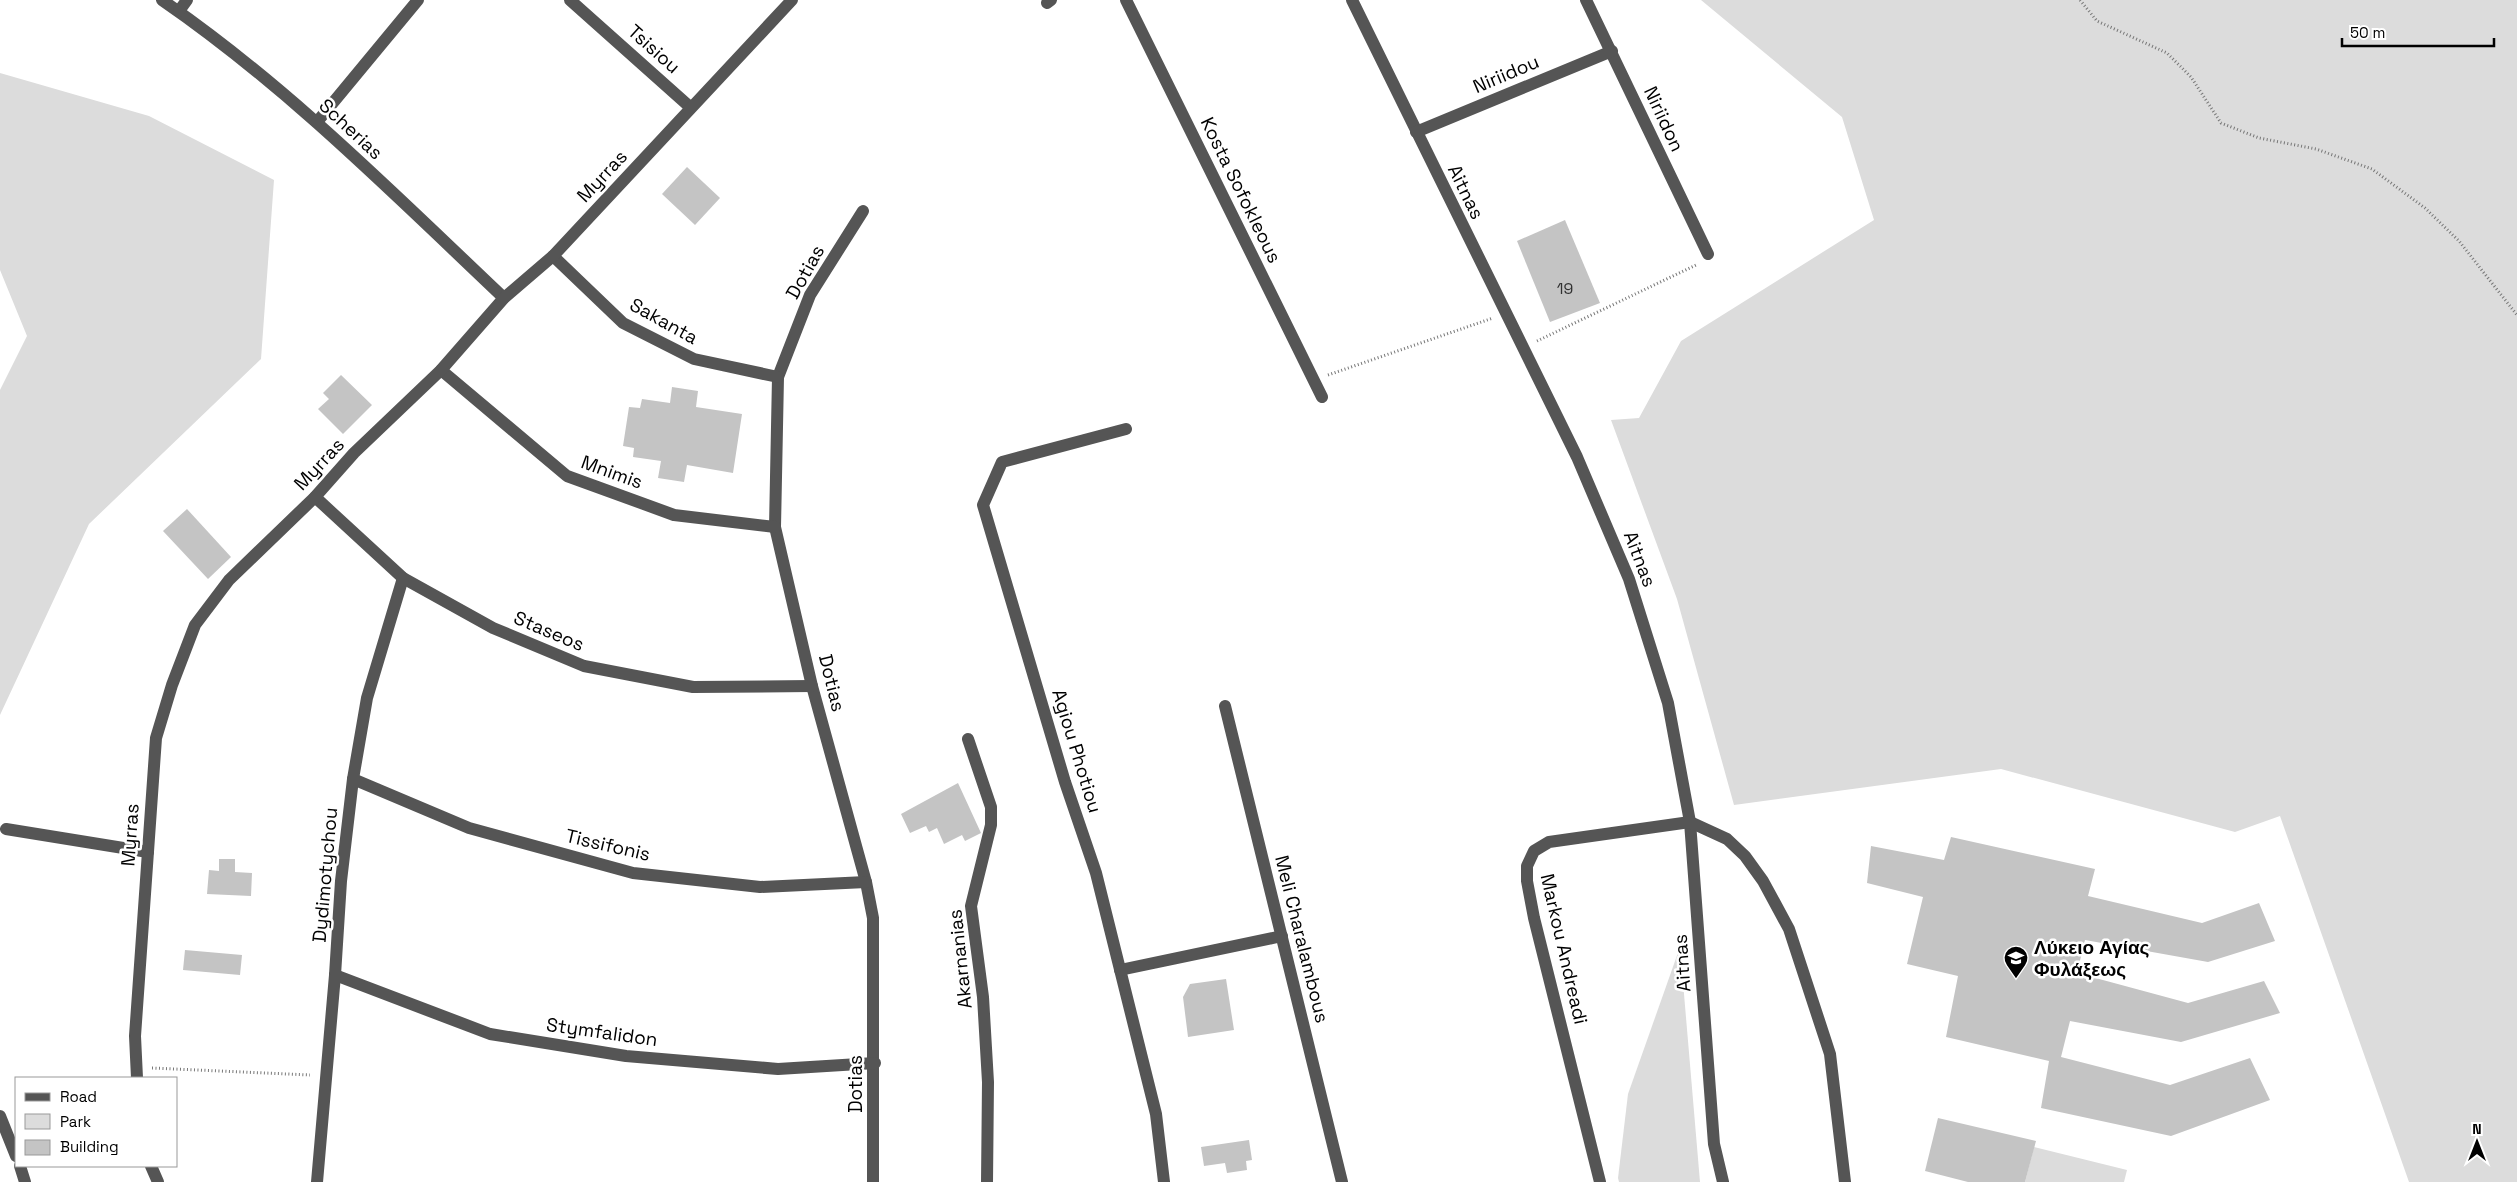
<svg xmlns="http://www.w3.org/2000/svg" width="2517" height="1182" viewBox="0 0 2517 1182" font-family="'Space Grotesk',sans-serif">
  <style>
    .green { fill: #dcdcdc }
    .building { fill: #c4c4c4 }
    .lines { fill: none; stroke-linecap: round; stroke-linejoin: round }
    .path { stroke: #777; stroke-width: 3; stroke-dasharray: 1 2.5; stroke-linecap: butt }
    .minor { stroke: #555; stroke-width: 12 }
    .labels { text-anchor: middle; dominant-baseline: central; stroke-width: 5; stroke-linejoin: round; paint-order: stroke }
    .number-label { font-size: 16px; fill: #313131 }
    .street-label { font-size: 19px; fill: #000; stroke: #fff }
    .poi-label { font-size: 19px; font-weight: bold; fill: #000; stroke: #fff; text-anchor: start }
  </style>
  <rect width="100%" height="100%" fill="#fff"/>
  <g class="green">
    <polygon points="1701,0 2517,0 2517,1182 2409,1182 2280,816 2235,832 2001,769 1734,805 1677,599 1611,420 1639,418 1681,341 1874,220 1842,117"/>
    <polygon points="0,73 149,116 274,180 261,359 89,524 0,715 0,390 27,336 0,270"/>
    <polygon points="1680,947 1700,1182 1619,1182 1618,1178 1628,1094"/>
    <polygon points="2034,1147 2127,1170 2124,1182 2025,1182"/>
  </g>
  <g class="building">
    <polygon points="687,167 720,198 695,225 662,194"/>
    <polygon points="1565,220 1600,303 1550,322 1517,241"/>
    <polygon points="341,375 372,405 343,434 318,409 329,399 323,393"/>
    <polygon points="672,387 698,391 696,407 742,414 733,473 687,465 684,482 658,478 661,461 633,457 634,448 623,446 629,407 640,408 642,399 670,403"/>
    <polygon points="187,509 231,557 208,579 163,531"/>
    <polygon points="958,783 981,833 965,841 962,835 944,844 937,828 929,832 926,826 910,833 901,814"/>
    <polygon points="1951,837 2095,869 2088,896 2202,923 2259,903 2275,941 2208,962 2085,940 2077,973 2188,1003 2264,981 2280,1013 2181,1042 2070,1021 2061,1057 2170,1085 2250,1058 2270,1100 2171,1136 2041,1108 2049,1061 1946,1037 1958,976 1907,964 1923,897 1867,883 1871,846 1944,860"/>
    <polygon points="219,859 235,859 235,872 252,873 251,896 207,894 209,870 219,871"/>
    <polygon points="185,950 242,955 240,975 183,970"/>
    <polygon points="1226,979 1234,1030 1188,1037 1183,997 1190,984"/>
    <polygon points="1938,1118 2036,1141 2025,1182 1968,1182 1925,1171"/>
    <polygon points="1249,1140 1252,1160 1246,1161 1247,1170 1227,1173 1225,1163 1204,1166 1201,1147"/>
  </g>
  <g class="lines">
    <g class="path">
      <polyline points="2080,0 2097,21 2167,53 2191,77 2221,123 2259,138 2316,149 2372,169 2425,208 2459,241 2517,315"/>
      <polyline points="1537,341 1696,265"/>
      <polyline points="1328,375 1493,318"/>
      <polyline points="152,1068 310,1075"/>
    </g>
    <g class="minor">
      <path d="M 162,0 C 287,86 394,194 504,298"/>
      <polyline points="570,0 690,107"/>
      <polyline points="1126,0 1322,397"/>
      <polyline points="1352,0 1577,457 1629,579 1668,703 1690,822 1714,1144 1723,1182"/>
      <polyline points="1586,0 1708,254"/>
      <polyline points="1047,3 1051,0"/>
      <polyline points="179,11 187,0"/>
      <polyline points="317,122 418,0"/>
      <polyline points="1416,132 1612,51"/>
      <polyline points="863,211 810,295 778,377 775,527 812,686 866,882 873,918 873,1182"/>
      <polyline points="553,256 623,323 694,359 778,377"/>
      <polyline points="441,370 567,476 674,515 775,527"/>
      <polyline points="1126,429 1002,462 983,505 1065,782 1096,873 1156,1114 1164,1182"/>
      <polyline points="315,497 403,578 493,628 584,666 693,687 812,686"/>
      <polyline points="1225,706 1342,1182"/>
      <polyline points="968,739 991,807 991,825 971,906 983,997 988,1082 987,1182"/>
      <polyline points="353,779 469,828 633,873 760,887 866,882"/>
      <polyline points="6,829 148,852"/>
      <polyline points="1120,970 1282,936"/>
      <polyline points="335,975 490,1034 626,1056 778,1069 875,1063"/>
      <polyline points="137,1078 135,1036 156,738 172,685 195,625 229,580 315,497 354,453 441,370 504,298 553,256 792,0"/>
      <polyline points="0,1116 16,1156"/>
      <polyline points="20,1166 25,1182"/>
      <polyline points="151,1166 158,1182"/>
      <polyline points="317,1182 335,975 341,881 353,779 367,698 403,578"/>
      <polyline points="1600,1182 1534,918 1527,881 1527,866 1534,851 1549,842 1690,822 1727,839 1745,856 1763,881 1789,929 1830,1054 1845,1182"/>
    </g>
  </g>
  <defs>
    <symbol id="school-pin" viewBox="-11 -11 22 30"><path d="M0 17L-7.5 6A9.5 9.5 0 1 1 7.5 6Z" fill="#000" stroke="#fff"/><path d="M0-5L7-2L0 1L-7-2ZM-4 1L0 2.5L4 1V4Q0 6-4 4Z" fill="#fff"/></symbol>
  </defs>
  <g fill-rule="evenodd">
    <use href="#school-pin" x="2002" y="944" width="28" height="38"/>
  </g>
  <g class="labels">
    <g class="number-label">
      <text x="1565" y="288">19</text>
    </g>
    <g class="street-label">
      <text transform="translate(654 49) rotate(42)">Tsisiou</text>
      <text transform="translate(1506 74) rotate(-23)">Niriidou</text>
      <text transform="translate(1664 119) rotate(65)">Niriidon</text>
      <text transform="translate(351 129) rotate(43)">Scherias</text>
      <text transform="translate(602 176) rotate(-47)">Myrras</text>
      <text transform="translate(1241 190) rotate(64)">Kosta Sofokleous</text>
      <text transform="translate(1466 192) rotate(64)">Aitnas</text>
      <text transform="translate(805 272) rotate(-61)">Dotias</text>
      <text transform="translate(664 321) rotate(29)">Sakanta</text>
      <text transform="translate(319 464) rotate(-47)">Myrras</text>
      <text transform="translate(612 472) rotate(20)">Mnimis</text>
      <text transform="translate(1640 559) rotate(69)">Aitnas</text>
      <text transform="translate(549 631) rotate(23)">Staseos</text>
      <text transform="translate(832 683) rotate(76)">Dotias</text>
      <text transform="translate(1077 751) rotate(73)">Agiou Photiou</text>
      <text transform="translate(130 835) rotate(-86)">Myrras</text>
      <text transform="translate(608 845) rotate(13)">Tissifonis</text>
      <text transform="translate(325 875) rotate(-85)">Dydimotychou</text>
      <text transform="translate(1302 939) rotate(76)">Meli Charalambous</text>
      <text transform="translate(1564 949) rotate(77)">Markou Andreadi</text>
      <text transform="translate(960 959) rotate(-96)">Akarnanias</text>
      <text transform="translate(1682 963) rotate(-94)">Aitnas</text>
      <text transform="translate(602 1032) rotate(8)">Stymfalidon</text>
      <text transform="translate(855 1084) rotate(-90)">Dotias</text>
    </g>
    <g class="poi-label">
      <text x="2034" y="947">Λύκειο Αγίας<tspan x="2034" dy="22">Φυλάξεως</tspan></text>
    </g>
  </g>
  <rect x="15" y="1077" width="162" height="90" fill="#ffffff" stroke="#999999"/>
  <rect x="25" y="1093" width="25" height="8" fill="#555555" stroke="#999999"/>
  <text x="60" y="1102" font-size="15" fill="#000000">Road</text>
  <rect x="25" y="1114" width="25" height="15" fill="#dcdcdc" stroke="#999999"/>
  <text x="60" y="1127" font-size="15" fill="#000000">Park</text>
  <rect x="25" y="1140" width="25" height="15" fill="#c4c4c4" stroke="#999999"/>
  <text x="60" y="1152" font-size="15" fill="#000000">Building</text>
  <g transform="translate(2477 1142)" stroke="#ffffff" stroke-width="4" paint-order="stroke">
  <path d="M0-4L9 19L0 12L-9 19Z" fill="#000000"/>
  <text y="-8" font-size="14" font-weight="bold" text-anchor="middle" fill="#000000">N</text>
  </g>
  <path d="M2342 38v8h152v-8" fill="none" stroke="#000000" stroke-width="2.5"/>
  <text x="2350" y="38" font-size="15" fill="#000000" stroke="#ffffff" stroke-width="4" paint-order="stroke">50 m</text>
</svg>
